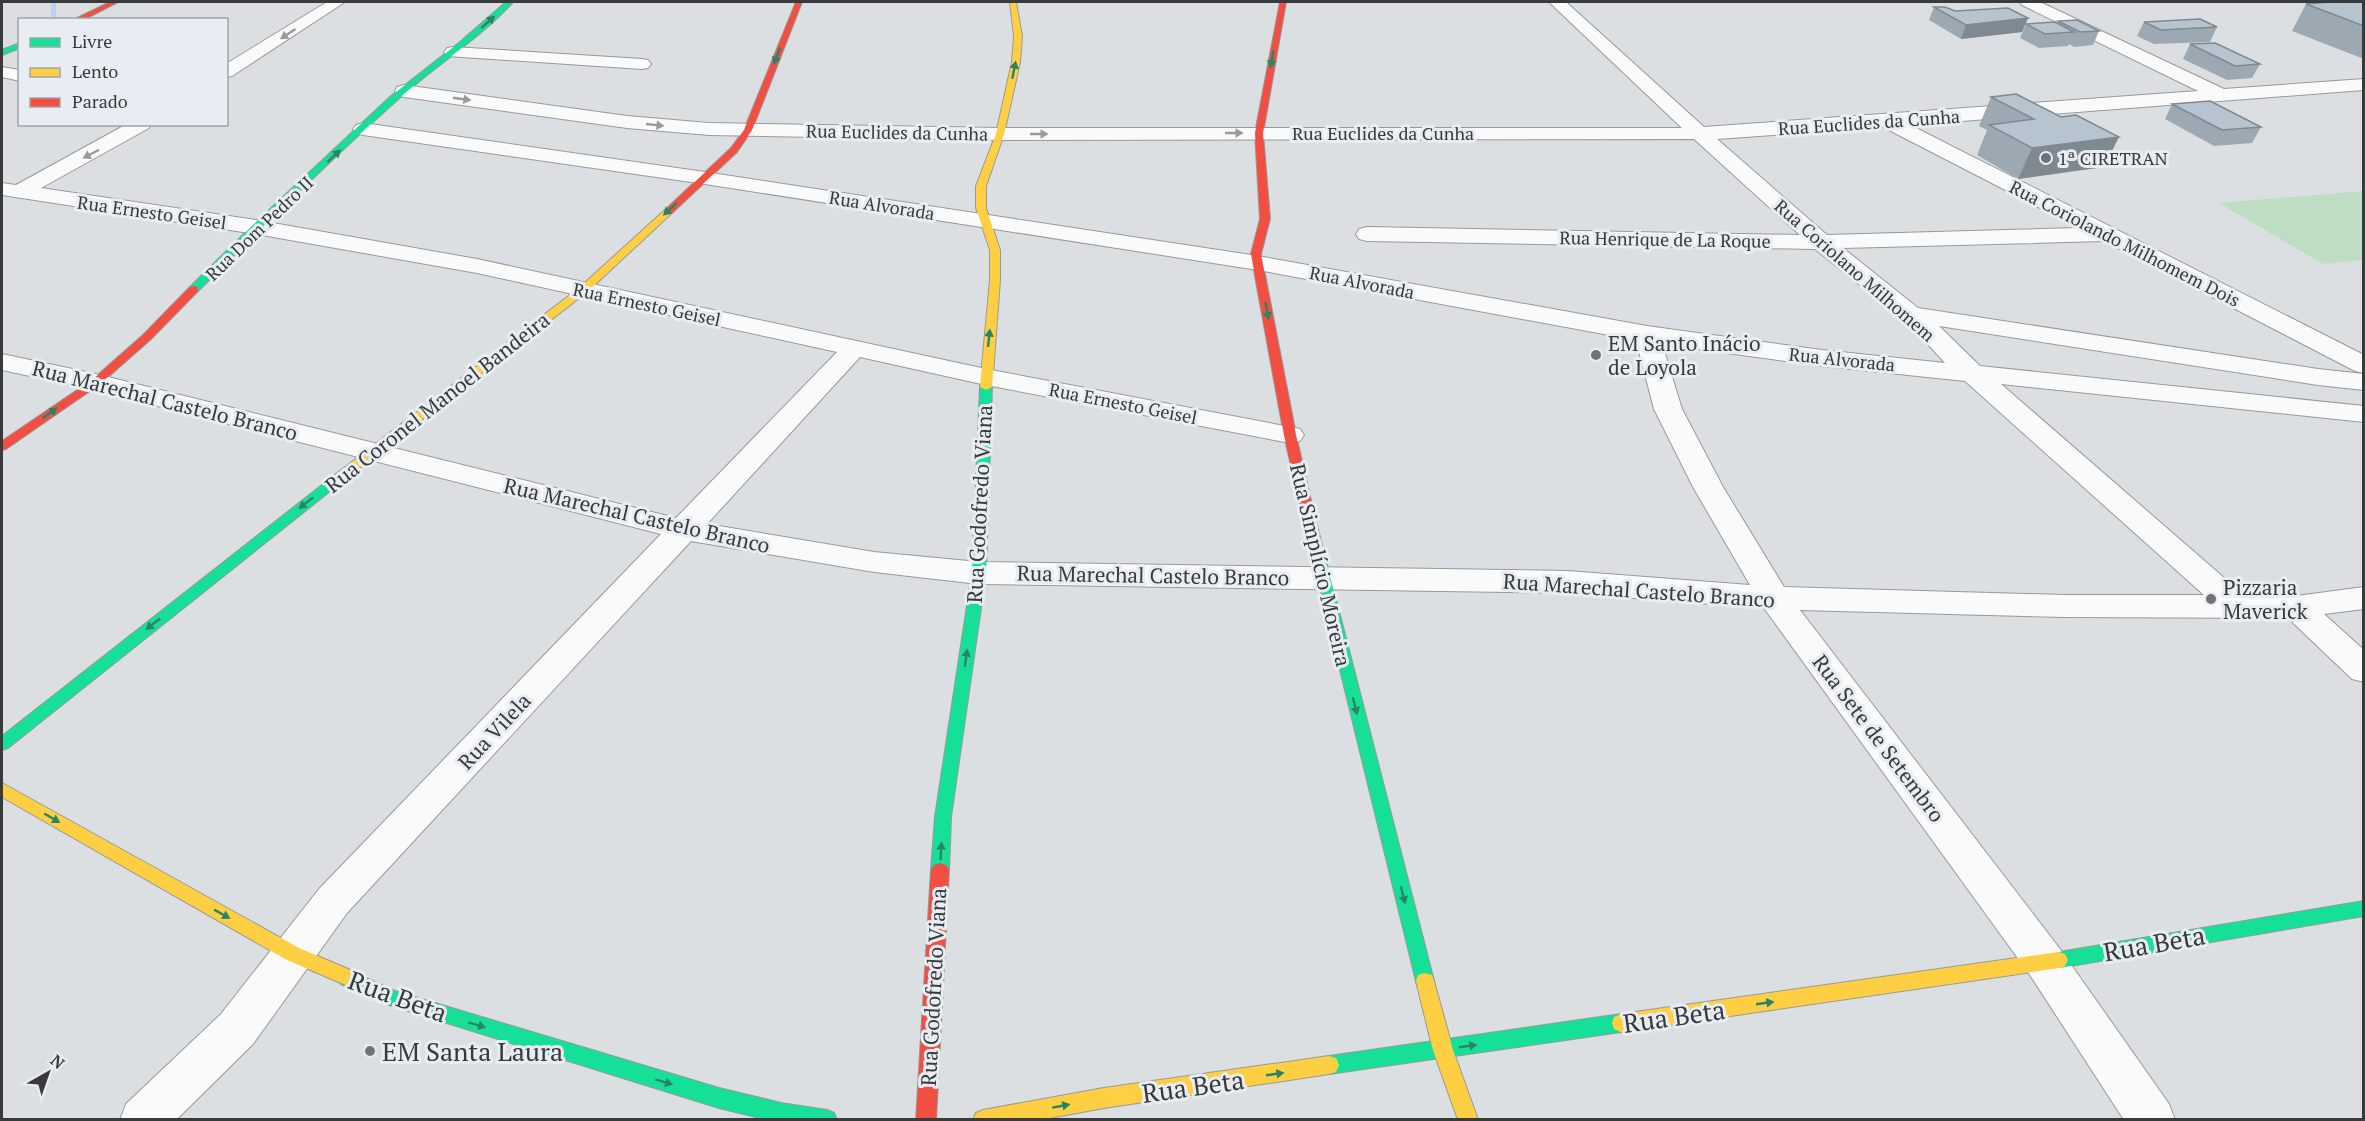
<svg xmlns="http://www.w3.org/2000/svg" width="2365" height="1121" viewBox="0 0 2365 1121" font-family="'PT Serif',serif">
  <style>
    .green { fill: #bfddc2 }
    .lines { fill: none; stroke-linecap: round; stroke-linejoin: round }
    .stream { stroke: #b6d1f4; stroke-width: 5 }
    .street-casing { stroke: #979a9c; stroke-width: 2 }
    .fast-casing { stroke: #979a9c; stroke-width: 2 }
    .slow-casing { stroke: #979a9c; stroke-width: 2 }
    .jam-casing { stroke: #979a9c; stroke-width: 2 }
    .street { fill: #fafafb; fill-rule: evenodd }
    .fast { fill: #16e098; fill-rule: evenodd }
    .slow { fill: #ffcf43; fill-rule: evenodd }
    .jam { fill: #f24e42; fill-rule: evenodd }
    .wall { fill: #9da9b2 }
    .shaded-wall { fill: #7f8991 }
    .building { fill: #b6c4cf; stroke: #7f8991; stroke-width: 1.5 }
    .oneway { fill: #298565 }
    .oneway2 { fill: #999a9c }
    .poi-dot { fill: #717476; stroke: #e7edf2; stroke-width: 2 }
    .labels { text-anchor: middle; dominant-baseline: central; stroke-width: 6; stroke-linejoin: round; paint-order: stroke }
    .far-street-label { font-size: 18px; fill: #383a3c; stroke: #e7edf2 }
    .far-poi-label { font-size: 18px; fill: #383a3c; stroke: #e7edf2; text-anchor: start }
    .poi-label { font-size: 21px; fill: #383a3c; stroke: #e7edf2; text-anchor: start }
    .street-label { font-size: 21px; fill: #383a3c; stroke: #e7edf2 }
    .near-street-label { font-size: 26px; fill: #383a3c; stroke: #e7edf2 }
    .near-poi-label { font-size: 26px; fill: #383a3c; stroke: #e7edf2; text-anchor: start }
  </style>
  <rect width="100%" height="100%" fill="#dcdfe2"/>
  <polygon class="green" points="2363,191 2363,260 2323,264 2219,203"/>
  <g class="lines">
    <polyline class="stream" points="53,20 54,2"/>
    <defs>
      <g id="street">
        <polygon points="327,2 345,2 232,76 226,77 226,64"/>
        <path d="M 1549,2 L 1566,2 L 1704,127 L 2198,91 L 2022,5 L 2020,2 L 2040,2 L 2224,89 L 2364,79 L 2364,90 L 1910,125 L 2364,355 L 2364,373 L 2355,371 L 2104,241 L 1843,248 L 1918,308 L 2318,369 L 2364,374 L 2364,390 L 2318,385 L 1939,326 L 1980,366 L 2364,406 L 2364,422 L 2001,384 L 2245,596 L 2296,596 L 2364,587 L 2364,609 L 2324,614 L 2364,650 L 2364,682 L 2352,679 L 2288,618 L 2064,617 L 1800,610 L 2060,949 L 2169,1104 L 2175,1120 L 2124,1120 L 2030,975 L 1764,608 L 1568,593 L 979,584 L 874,572 L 691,541 L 347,913 L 253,1044 L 176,1120 L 120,1120 L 126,1104 L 221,1014 L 319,889 L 661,534 L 95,390 L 2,370 L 2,354 L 96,374 L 676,518 L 837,352 L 477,273 L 256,234 L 2,195 L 2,183 L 16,185 L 127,124 L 151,124 L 149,128 L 41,188 L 256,220 L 477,259 L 986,369 L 1290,427 L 1300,429 L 1304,435 L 1300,441 L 1290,443 L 986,385 L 860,357 L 707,524 L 874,552 L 979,562 L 1568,571 L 1750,585 L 1693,487 L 1654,409 L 1636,340 L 1258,270 L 705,184 L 363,135 L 356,133 L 353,129 L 356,125 L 363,123 L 705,172 L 1258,256 L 1647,326 L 1822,350 L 1945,363 L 1914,329 L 1815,249 L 1367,241 L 1359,239 L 1356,234 L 1359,229 L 1367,227 L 1800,235 L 1694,139 L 1000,140 L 709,135 L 627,128 L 404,97 L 397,95 L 395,91 L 397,87 L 404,85 L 627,116 L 709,123 L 1000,128 L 1682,128 ZM 1883,127 L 2079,228 L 1827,235 L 1717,139 ZM 1662,344 L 1822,366 L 1965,381 L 2204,595 L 2064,595 L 1784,587 L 1723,487 L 1682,409 Z"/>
        <polygon points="453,47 642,59 648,60 651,64 648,68 642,69 447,56 444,52 447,48"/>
        <polygon points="2,67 20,70 20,81 2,77"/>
      </g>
      <g id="fast">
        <path d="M 506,2 L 513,2 C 478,40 433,67 395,102 C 327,163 262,227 198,291 L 190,291 L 190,287 L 253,225 L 391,96 L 460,42 Z"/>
        <polygon points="20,43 20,48 2,55 2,50"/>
        <polygon points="986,384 992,387 986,573 951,817 949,870 946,875 940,877 934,875 931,870 935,817 972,573 980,387"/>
        <polygon points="340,473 346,477 344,480 8,748 2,750 2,736 336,474"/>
        <polygon points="1308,510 1314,514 1434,981 1432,987 1425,989 1418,987 1416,981 1302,514"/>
        <polygon points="2364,901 2364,916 2059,968 2053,966 2050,960 2053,954 2059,952"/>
        <polygon points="348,970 395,991 719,1088 781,1103 827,1110 834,1113 837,1120 768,1120 719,1108 392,1006 341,984 339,978 341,972"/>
        <polygon points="1621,1014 1628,1017 1630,1023 1628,1029 1621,1032 1329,1074 1322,1072 1319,1065 1322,1058 1329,1056"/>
      </g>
      <g id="slow">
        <polygon points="1010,2 1016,2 1022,36 1020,62 1004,134 986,186 986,208 1000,250 1000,280 992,387 986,390 980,387 990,280 990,250 976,208 976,186 996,134 1012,62 1014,36"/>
        <polygon points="666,209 674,211 587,292 344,480 336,480 334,477 336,474 579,288"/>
        <polygon points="2,783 299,948 355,972 357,978 355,984 348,986 287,960 2,797"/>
        <polygon points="2059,952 2065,954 2068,960 2065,966 2059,968 1621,1032 1614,1029 1612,1023 1614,1017 1621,1014"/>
        <polygon points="1425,973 1432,975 1434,981 1453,1050 1478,1120 1458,1120 1433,1050 1416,981 1418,975"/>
        <polygon points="1329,1056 1336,1058 1339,1065 1336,1072 1329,1074 1104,1108 1039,1120 973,1120 976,1113 983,1110 1104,1088"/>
      </g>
      <g id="jam">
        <polygon points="110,2 118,2 83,20 73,20"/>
        <polygon points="796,2 802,2 752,130 737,152 672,213 666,213 666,209 731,148 744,130"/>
        <polygon points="1280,2 1286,2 1263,133 1270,219 1261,254 1296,435 1314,514 1308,518 1302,514 1284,435 1251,254 1260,219 1255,133"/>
        <polygon points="194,286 198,287 198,291 151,339 100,384 6,449 2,450 2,441 92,380 143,335 190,287"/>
        <polygon points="940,863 946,865 949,870 936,1120 916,1120 931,870 934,865"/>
      </g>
    </defs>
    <use href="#street" class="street-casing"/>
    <use href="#fast" class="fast-casing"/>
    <use href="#slow" class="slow-casing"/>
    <use href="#jam" class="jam-casing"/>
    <use href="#street" class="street"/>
    <use href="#fast" class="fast"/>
    <use href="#slow" class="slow"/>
    <use href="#jam" class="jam"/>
  </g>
  <g class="wall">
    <polygon points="2051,2 2066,2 2066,3 2053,3"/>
    <polygon points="2364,2 2364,59 2292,31 2306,4"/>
    <polygon points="1934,7 1955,11 2028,18 2022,32 1961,39 1929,20"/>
    <polygon points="2058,21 2099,31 2093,45 2074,47 2069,44 2068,46 2039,48 2020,38 2026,24 2058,23"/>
    <polygon points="2144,22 2217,27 2210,42 2154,44 2137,36"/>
    <polygon points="2190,44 2260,64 2252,78 2227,80 2183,59"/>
    <polygon points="2016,94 2104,167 2018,179 1977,155 1987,130 1979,126 1991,97"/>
    <polygon points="2172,104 2261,127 2252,143 2214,146 2165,119"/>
  </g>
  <g class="shaded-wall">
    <polygon points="2028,18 2022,32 1961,39 1966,25"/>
    <polygon points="2119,137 2104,167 2018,179 2032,148"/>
  </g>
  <g class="building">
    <polygon points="2331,2 2364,2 2364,26 2306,4"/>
    <polygon points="1934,7 1945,7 1955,11 2008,8 2028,18 1966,25"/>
    <polygon points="2200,19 2217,27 2161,30 2144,22"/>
    <polygon points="2077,20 2099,31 2080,32 2058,21"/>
    <polygon points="2055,22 2074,32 2045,34 2026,24"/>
    <polygon points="2215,43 2260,64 2235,66 2190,44"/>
    <polygon points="2016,94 2061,117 2076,115 2119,137 2032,148 1989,125 2034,119 1991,97"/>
    <polygon points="2210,101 2261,127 2222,130 2172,104"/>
  </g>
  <defs><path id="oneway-solid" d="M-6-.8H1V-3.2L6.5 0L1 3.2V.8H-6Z" transform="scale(1.5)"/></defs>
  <g class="oneway">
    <use href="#oneway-solid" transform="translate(488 22) rotate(-42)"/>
    <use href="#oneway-solid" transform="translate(777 56) rotate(111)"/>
    <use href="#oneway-solid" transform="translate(1272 59) rotate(100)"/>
    <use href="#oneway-solid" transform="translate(1014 70) rotate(-79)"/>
    <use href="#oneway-solid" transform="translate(334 156) rotate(-43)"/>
    <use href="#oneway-solid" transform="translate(670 209) rotate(137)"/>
    <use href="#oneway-solid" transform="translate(1267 311) rotate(79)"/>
    <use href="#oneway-solid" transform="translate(989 338) rotate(-84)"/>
    <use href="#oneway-solid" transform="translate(50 413) rotate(-34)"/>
    <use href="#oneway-solid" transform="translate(306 503) rotate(142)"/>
    <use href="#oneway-solid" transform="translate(153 624) rotate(142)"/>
    <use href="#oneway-solid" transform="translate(966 658) rotate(-82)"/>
    <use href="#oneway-solid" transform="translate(1355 706) rotate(76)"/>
    <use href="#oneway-solid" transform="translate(52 818) rotate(30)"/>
    <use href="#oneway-solid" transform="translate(941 851) rotate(-87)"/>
    <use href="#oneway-solid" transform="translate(1403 895) rotate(76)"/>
    <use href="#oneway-solid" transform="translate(222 914) rotate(29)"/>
    <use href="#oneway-solid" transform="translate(1765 1003) rotate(-8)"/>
    <use href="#oneway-solid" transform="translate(477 1025) rotate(17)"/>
    <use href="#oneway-solid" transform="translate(1468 1046) rotate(-8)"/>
    <use href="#oneway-solid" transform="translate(1275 1074) rotate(-8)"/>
    <use href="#oneway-solid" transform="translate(664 1082) rotate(17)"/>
    <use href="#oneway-solid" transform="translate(1061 1106) rotate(-10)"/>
  </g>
  <g class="oneway2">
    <use href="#oneway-solid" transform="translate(288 34) rotate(147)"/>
    <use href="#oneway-solid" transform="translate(462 99) rotate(8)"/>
    <use href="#oneway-solid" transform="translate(655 125) rotate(6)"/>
    <use href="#oneway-solid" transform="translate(1234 133)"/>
    <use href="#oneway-solid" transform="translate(1039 134)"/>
    <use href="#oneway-solid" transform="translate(91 154) rotate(152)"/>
  </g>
  <g class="poi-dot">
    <circle cx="2046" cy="158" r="6"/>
    <circle cx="1596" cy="355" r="6"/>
    <circle cx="2211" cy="599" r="6"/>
    <circle cx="370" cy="1051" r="6"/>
  </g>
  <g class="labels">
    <g class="far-street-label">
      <text transform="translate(1869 122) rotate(-4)">Rua Euclides da Cunha</text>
      <text transform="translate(897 132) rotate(1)">Rua Euclides da Cunha</text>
      <text x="1383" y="133">Rua Euclides da Cunha</text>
      <text transform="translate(882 205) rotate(9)">Rua Alvorada</text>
      <text transform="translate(152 212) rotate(8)">Rua Ernesto Geisel</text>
      <text transform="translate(259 228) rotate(-44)">Rua Dom Pedro II</text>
      <text transform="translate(1665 239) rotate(1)">Rua Henrique de La Roque</text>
      <text transform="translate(2125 243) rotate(27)">Rua Coriolando Milhomem Dois</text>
      <text transform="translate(1855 270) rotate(41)">Rua Coriolano Milhomem</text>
      <text transform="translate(1362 282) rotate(11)">Rua Alvorada</text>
      <text transform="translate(647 304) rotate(12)">Rua Ernesto Geisel</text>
      <text transform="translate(1842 359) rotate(6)">Rua Alvorada</text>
      <text transform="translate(1123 403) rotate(11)">Rua Ernesto Geisel</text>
    </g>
    <g class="far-poi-label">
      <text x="2058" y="158">1ª CIRETRAN</text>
    </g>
    <g class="poi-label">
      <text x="1608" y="343">EM Santo Inácio<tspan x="1608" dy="24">de Loyola</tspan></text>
      <text x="2223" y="587">Pizzaria<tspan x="2223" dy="24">Maverick</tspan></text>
    </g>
    <g class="street-label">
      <text transform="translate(165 400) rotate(14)">Rua Marechal Castelo Branco</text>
      <text transform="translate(437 402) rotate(-38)">Rua Coronel Manoel Bandeira</text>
      <text transform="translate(979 504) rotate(-87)">Rua Godofredo Viana</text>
      <text transform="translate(637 515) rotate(13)">Rua Marechal Castelo Branco</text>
      <text transform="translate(1321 565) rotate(77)">Rua Simplício Moreira</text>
      <text transform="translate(1153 575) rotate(1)">Rua Marechal Castelo Branco</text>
      <text transform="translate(1639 590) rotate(4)">Rua Marechal Castelo Branco</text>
      <text transform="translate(494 731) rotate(-47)">Rua Vilela</text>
      <text transform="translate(1879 738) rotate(53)">Rua Sete de Setembro</text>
      <text transform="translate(933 987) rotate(-87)">Rua Godofredo Viana</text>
    </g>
    <g class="near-street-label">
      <text transform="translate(2154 943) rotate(-10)">Rua Beta</text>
      <text transform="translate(398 996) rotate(20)">Rua Beta</text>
      <text transform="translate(1674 1016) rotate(-8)">Rua Beta</text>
      <text transform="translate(1193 1086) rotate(-8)">Rua Beta</text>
    </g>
    <g class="near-poi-label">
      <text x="382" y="1051">EM Santa Laura</text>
    </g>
  </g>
  <rect width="2365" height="1121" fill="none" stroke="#383a3c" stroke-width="6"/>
  <rect x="18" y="18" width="210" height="108" fill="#e7edf2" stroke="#a1a5a9" stroke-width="1.5"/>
  <rect x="30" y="38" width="30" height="9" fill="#16e098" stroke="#a1a5a9" stroke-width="1.5"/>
  <text x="72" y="48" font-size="18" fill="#383a3c">Livre</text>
  <rect x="30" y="68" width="30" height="9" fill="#ffcf43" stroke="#a1a5a9" stroke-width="1.5"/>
  <text x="72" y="78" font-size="18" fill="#383a3c">Lento</text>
  <rect x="30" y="98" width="30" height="9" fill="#f24e42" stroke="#a1a5a9" stroke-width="1.5"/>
  <text x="72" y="108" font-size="18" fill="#383a3c">Parado</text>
  <g transform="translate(48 1073) rotate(40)" stroke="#e7edf2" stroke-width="4.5" paint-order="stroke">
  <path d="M0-4.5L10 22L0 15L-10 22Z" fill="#383a3c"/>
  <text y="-9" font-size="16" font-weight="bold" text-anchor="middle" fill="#383a3c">N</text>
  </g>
</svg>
